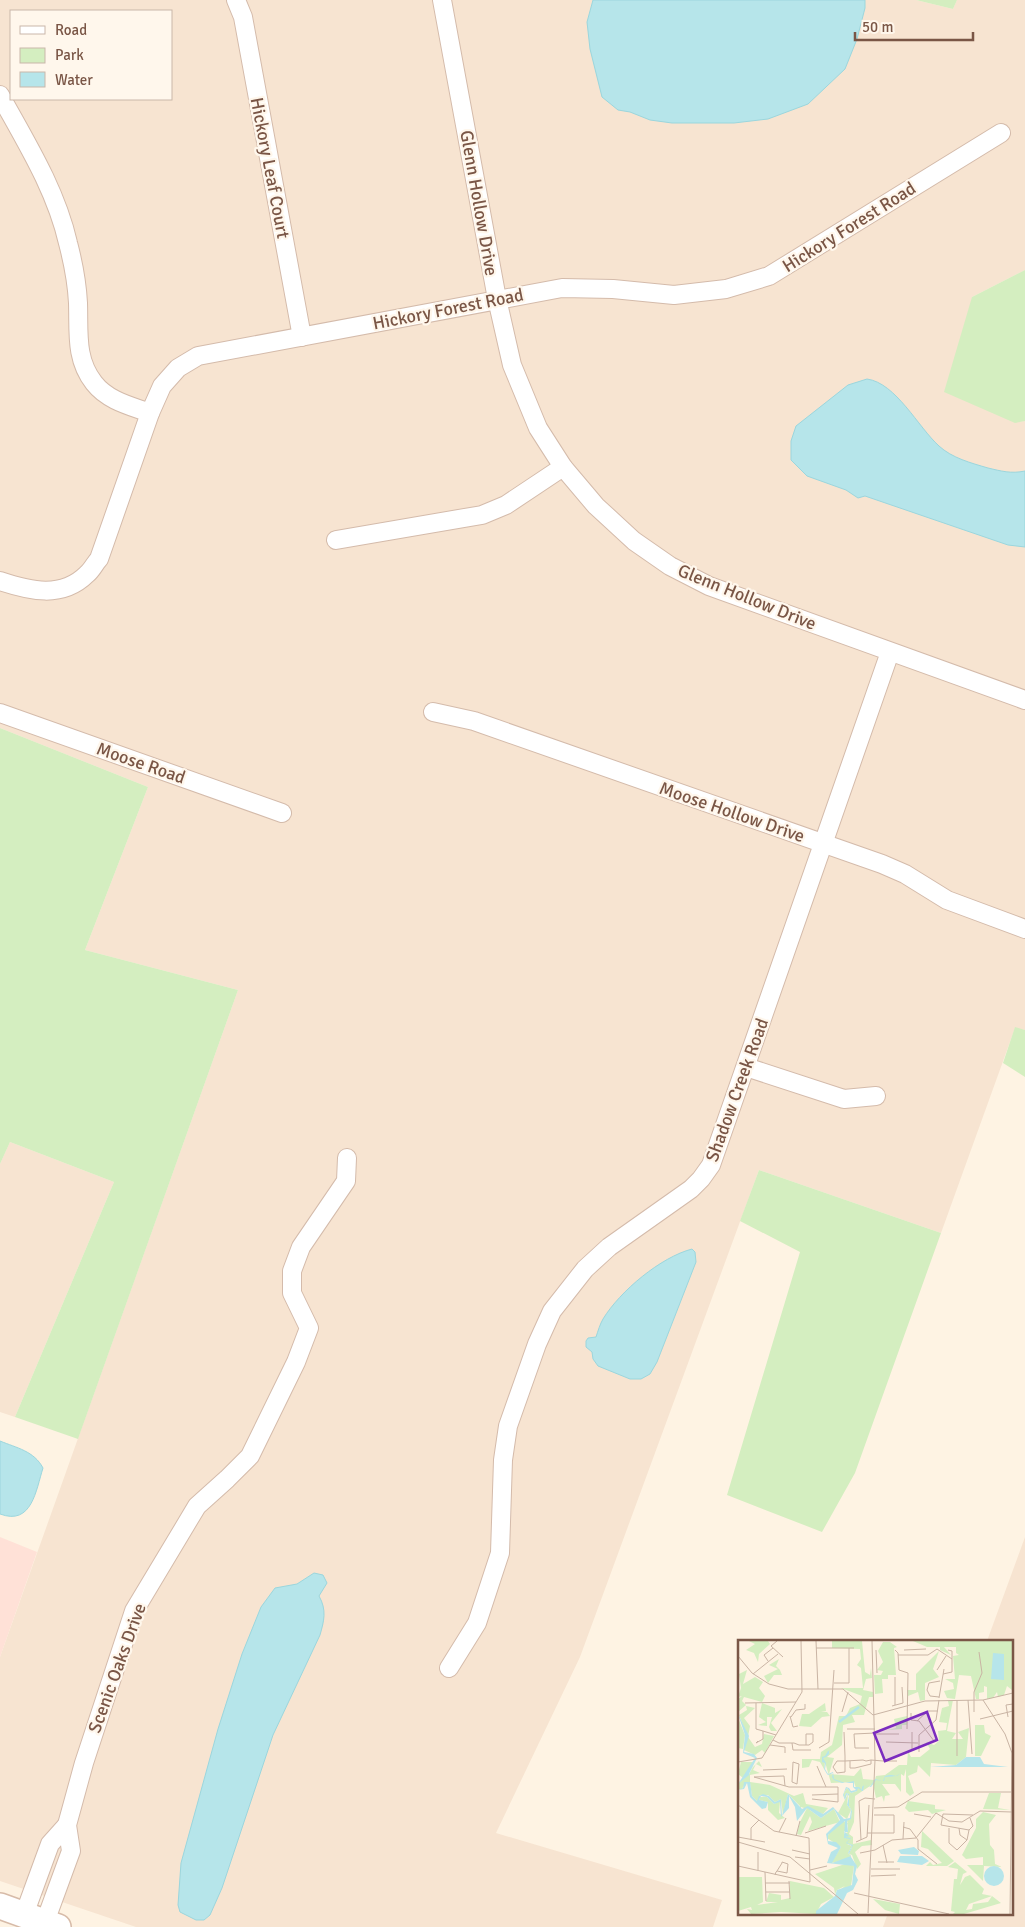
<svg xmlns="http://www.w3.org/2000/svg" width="1025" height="1927" viewBox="0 0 1025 1927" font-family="Signika,sans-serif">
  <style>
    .residential { fill: #f7e4d1; fill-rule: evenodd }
    .commercial { fill: #ffe1d7 }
    .green { fill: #d4eec0 }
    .water { fill: #b6e5ea; stroke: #9bd6dd }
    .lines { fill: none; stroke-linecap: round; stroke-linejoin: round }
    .street-casing { stroke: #d4bbab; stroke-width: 20 }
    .secondary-casing { stroke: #d7bba8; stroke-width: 28 }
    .street { stroke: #fff; stroke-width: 18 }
    .secondary { stroke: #fff; stroke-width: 25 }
    .labels { text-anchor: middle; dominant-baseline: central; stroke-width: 4.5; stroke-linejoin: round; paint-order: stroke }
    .street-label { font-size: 18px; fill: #7a5646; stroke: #fff7ec }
    .inset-river { fill: none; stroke: #b6e5ea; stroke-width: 2.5 }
    .inset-road { fill: none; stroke: #c9b4a4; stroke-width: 1 }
    .view { fill: #7b2cbf; fill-opacity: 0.15; stroke: #7b2cbf; stroke-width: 2.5 }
    .inset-edge { fill: none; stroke: #7a5646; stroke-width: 2.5 }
  </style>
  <rect width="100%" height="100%" fill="#fef3e3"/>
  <g class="residential">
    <path d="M 0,0 L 916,0 L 953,9 L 957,0 L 1025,0 L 1025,270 L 972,297 L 1015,422 L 1025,421 L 1025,1030 L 1015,1028 L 941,1233 L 759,1170 L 580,1657 L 496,1833 L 722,1900 L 713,1927 L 136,1927 L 0,1881 L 0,1657 L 238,990 L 85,950 L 148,787 L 0,728 ZM 11,11 L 171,11 L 171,99 L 11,99 Z"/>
    <polygon points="10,1142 114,1182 15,1417 0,1412 0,1164"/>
    <polygon points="1025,1537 1025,1927 883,1927 888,1913 1011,1913 1011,1641 987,1641"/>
  </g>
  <polygon class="commercial" points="0,1537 37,1552 0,1657"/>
  <g class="green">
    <polygon points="916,0 957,0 953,9"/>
    <polygon points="1025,270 1025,421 1015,423 944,392 972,297"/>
    <polygon points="0,728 148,787 85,950 238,990 78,1439 15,1417 114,1182 10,1142 0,1164"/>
    <polygon points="1015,1027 1025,1030 1025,1077 1003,1063"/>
    <polygon points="759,1170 941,1233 855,1473 822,1532 727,1495 800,1252 740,1221"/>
  </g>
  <g class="water">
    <polygon points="593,0 865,0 865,8 857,39 845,69 808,104 768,119 734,123 672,123 650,120 630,112 618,110 602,97 590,49 587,22"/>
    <path d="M 867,379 C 896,383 918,427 939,446 C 952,458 971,463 988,468 C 1001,471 1011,474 1025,471 L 1025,547 L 1008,545 L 865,496 L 858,498 L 846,490 L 807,476 L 791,460 L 791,441 L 796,426 L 848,385 Z"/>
    <path d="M 692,1249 L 695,1252 L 696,1262 L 657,1362 L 650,1374 L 641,1379 L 630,1379 L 598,1366 L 593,1359 L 592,1352 L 586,1347 L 586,1341 L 588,1338 L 596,1337 C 598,1331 600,1324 603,1319 C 620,1291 661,1257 692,1249 Z"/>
    <path d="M 0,1441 C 17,1448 34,1451 43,1468 C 36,1490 32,1526 0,1514 Z"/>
    <path d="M 314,1573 L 323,1575 L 327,1583 L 319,1596 C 327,1610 324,1621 320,1635 L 273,1735 L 222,1888 L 210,1915 L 204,1920 L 196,1920 L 180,1912 L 178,1905 L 181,1863 L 218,1729 L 242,1654 L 261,1607 L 275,1588 L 297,1584 Z"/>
  </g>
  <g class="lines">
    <defs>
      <g id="street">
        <polyline points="236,0 243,17 302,337"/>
        <polyline points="442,0 497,299 512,365 538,428 563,467 596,506 634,541 670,566 709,586 1025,700"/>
        <path d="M 0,95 C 26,142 56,190 68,243 C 73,262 77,284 78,303 C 79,332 75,359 94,383 C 108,401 131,406 150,413"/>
        <polyline points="336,540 482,515 506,505 563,467"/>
        <path d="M 0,581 C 30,591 62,599 87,574 C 92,570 95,563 99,559 L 150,413 L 162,386 L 178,368 L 198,356 L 562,288 L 613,289 L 674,295 L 726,289 L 769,276 L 1001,133"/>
        <polyline points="433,712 474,721 882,864 905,874 947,900 1025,929"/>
        <polyline points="0,713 282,813"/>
        <polyline points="746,1067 844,1099 876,1096"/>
        <polyline points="449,1668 477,1623 500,1553 503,1460 508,1426 537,1344 552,1311 585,1269 609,1247 691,1189 701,1179 711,1165 890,652"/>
        <polyline points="24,1915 50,1844 67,1825"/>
        <polyline points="45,1922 71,1851 67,1825 84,1763 134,1611 197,1506 227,1479 250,1456 296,1362 309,1328 292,1293 292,1271 301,1247 346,1181 347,1158"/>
      </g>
      <polyline id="secondary" points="0,1906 58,1927"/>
    </defs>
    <use href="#street" class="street-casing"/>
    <use href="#secondary" class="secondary-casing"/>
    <use href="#street" class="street"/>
    <use href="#secondary" class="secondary"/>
  </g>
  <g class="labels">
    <g class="street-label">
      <text transform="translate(270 168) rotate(79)">Hickory Leaf Court</text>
      <text transform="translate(479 203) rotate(80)">Glenn Hollow Drive</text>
      <text transform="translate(849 227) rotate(-32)">Hickory Forest Road</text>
      <text transform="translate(448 309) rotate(-11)">Hickory Forest Road</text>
      <text transform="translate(747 597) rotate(22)">Glenn Hollow Drive</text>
      <text transform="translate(141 763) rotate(19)">Moose Road</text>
      <text transform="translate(732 812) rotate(19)">Moose Hollow Drive</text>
      <text transform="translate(737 1090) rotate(-70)">Shadow Creek Road</text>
      <text transform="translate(117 1668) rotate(-70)">Scenic Oaks Drive</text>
    </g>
  </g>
  <g transform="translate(738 1640)">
    <rect width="275" height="275" fill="#fef3e3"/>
    <path d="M 11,1 L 30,1 L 32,4 L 21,14 L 20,22 L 16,13 L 8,10 L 17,4 ZM 94,1 L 124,1 L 127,32 L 132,35 L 133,28 L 134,38 L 128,39 L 125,50 L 135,52 L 135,57 L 131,57 L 126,75 L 114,75 L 117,82 L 105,85 L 104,105 L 89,117 L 96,118 L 91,134 L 116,136 L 123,128 L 125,139 L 136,140 L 136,143 L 138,136 L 147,135 L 161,125 L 169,125 L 170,111 L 173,117 L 182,117 L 192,109 L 188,102 L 196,105 L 201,101 L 200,91 L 208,90 L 209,83 L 201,82 L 204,68 L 211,66 L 210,61 L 215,60 L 209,91 L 218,93 L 214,99 L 225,99 L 220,92 L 231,88 L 228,117 L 218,125 L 193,123 L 192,137 L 180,125 L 179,132 L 170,136 L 176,153 L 172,156 L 168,152 L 168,129 L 166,136 L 163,134 L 163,152 L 157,144 L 144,144 L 152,155 L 147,156 L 146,162 L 144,156 L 138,158 L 135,144 L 117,156 L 116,182 L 111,194 L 115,197 L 115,204 L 133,200 L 134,205 L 124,206 L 117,212 L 123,224 L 119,229 L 114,215 L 111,214 L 114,207 L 113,204 L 109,204 L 114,206 L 110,213 L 113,216 L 112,219 L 93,223 L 103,207 L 89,198 L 92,191 L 105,181 L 110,183 L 109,186 L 109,191 L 106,191 L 106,194 L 110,192 L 110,183 L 109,181 L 113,178 L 114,171 L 111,166 L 111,154 L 108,153 L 106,159 L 106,153 L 109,148 L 113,153 L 119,151 L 116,142 L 93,143 L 87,122 L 86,129 L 82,122 L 74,120 L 71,127 L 64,128 L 64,119 L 82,119 L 83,112 L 94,105 L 101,76 L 108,76 L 112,68 L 122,64 L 124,56 L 103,48 L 125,48 L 123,28 L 119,25 L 123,19 L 122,9 L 94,8 ZM 175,1 L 275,1 L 274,50 L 269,46 L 266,55 L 260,57 L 259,52 L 255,58 L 249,59 L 249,47 L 246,46 L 246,52 L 241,53 L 241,59 L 238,59 L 233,36 L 221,35 L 217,59 L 209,58 L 206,51 L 216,49 L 215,43 L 207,39 L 217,39 L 215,16 L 221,15 L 218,13 L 218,7 L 206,7 L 213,15 L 202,10 L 202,7 L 189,7 ZM 145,2 L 152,2 L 159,7 L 156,8 L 158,35 L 150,35 L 150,39 L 144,39 L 145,53 L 137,54 L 136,35 L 143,35 L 145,31 L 139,30 L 145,22 L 140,11 ZM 201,11 L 195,29 L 201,37 L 187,43 L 187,60 L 182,61 L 180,52 L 170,56 L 169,50 L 178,50 L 178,34 ZM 41,19 L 38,26 L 42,30 L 44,35 L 36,35 L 30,43 L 26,36 L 40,29 L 31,25 ZM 9,30 L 5,44 L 17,37 L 25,42 L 21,48 L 27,56 L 24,62 L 6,57 L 4,61 L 8,65 L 0,72 L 0,59 L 4,56 L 0,57 L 3,48 L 1,34 ZM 24,63 L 37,68 L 37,73 L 44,69 L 33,83 L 39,91 L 33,91 L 31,87 L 34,77 L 29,77 L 29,86 L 20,85 L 28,82 L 21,77 ZM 87,63 L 88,71 L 83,72 L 89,72 L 92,76 L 84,77 L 73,87 L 61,86 L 64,74 L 71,74 ZM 8,66 L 17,68 L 6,78 L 12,86 L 10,97 L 17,107 L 24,104 L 26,94 L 36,96 L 27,113 L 24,110 L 17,115 L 6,110 L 9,95 L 1,75 L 9,70 ZM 169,76 L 169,85 L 164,85 L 164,89 L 150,90 L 158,88 L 156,79 ZM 0,78 L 7,95 L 5,109 L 0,108 ZM 237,85 L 246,85 L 247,93 L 253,96 L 243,116 L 237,116 ZM 21,121 L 24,127 L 18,124 L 15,130 L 22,133 L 12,135 L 12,142 L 32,145 L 56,156 L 65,153 L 68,164 L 90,168 L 85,174 L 63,167 L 59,179 L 62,166 L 50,154 L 45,175 L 43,159 L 37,162 L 30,155 L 22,155 L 20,160 L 28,162 L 26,168 L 14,156 L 12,143 L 8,142 L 4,149 L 0,149 L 0,144 L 11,134 L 15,127 ZM 3,122 L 16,122 L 5,138 L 0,134 ZM 251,153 L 263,153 L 260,168 L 272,170 L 245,169 ZM 110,154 L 109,165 L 113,170 L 109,179 L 100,173 ZM 22,157 L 29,157 L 36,164 L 42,161 L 41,173 L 47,178 L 40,180 L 30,170 L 30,162 L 21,160 ZM 170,161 L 197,165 L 197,169 L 208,170 L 194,174 L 190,170 L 171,172 L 167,168 ZM 69,168 L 83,178 L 96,169 L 102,182 L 70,191 L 74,182 L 72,176 L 63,195 L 59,194 L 62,182 ZM 245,172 L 258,175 L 251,184 L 252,205 L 256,210 L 257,224 L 264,227 L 246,226 L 245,241 L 229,225 L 245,225 L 245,217 L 228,219 L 224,215 L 238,188 L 238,179 ZM 184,191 L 216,221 L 209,226 L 188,226 L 192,222 L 195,225 L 204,223 L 190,209 L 183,207 ZM 217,222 L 229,232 L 225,234 L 222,245 L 227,237 L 232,235 L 246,249 L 244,254 L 254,256 L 231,264 L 228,270 L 234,269 L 235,264 L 250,262 L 254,256 L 263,263 L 226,274 L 215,274 L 217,272 L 213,271 L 216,239 L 219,239 L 220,229 L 210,227 ZM 110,223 L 116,226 L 113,246 L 102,250 L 107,246 L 99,250 L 97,254 L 96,248 L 77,234 ZM 0,237 L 24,237 L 25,262 L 19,265 L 40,262 L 28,262 L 31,253 L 43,255 L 43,260 L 52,258 L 52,241 L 86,248 L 96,257 L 83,264 L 78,274 L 43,272 L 13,274 L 9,269 L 14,270 L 13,267 L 0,271 ZM 135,259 L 162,264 L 161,274 L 147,270 Z" fill="#d4eec0"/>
    <path d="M 255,13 L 266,14 L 266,40 L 253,39 ZM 0,74 L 11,96 L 6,112 L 16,114 L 19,118 L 11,134 L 14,156 L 19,161 L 21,156 L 25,154 L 31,156 L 37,162 L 43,159 L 44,176 L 50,154 L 64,169 L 70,166 L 85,174 L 95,167 L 106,179 L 112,178 L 113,170 L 109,165 L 111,156 L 109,154 L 107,160 L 105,155 L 108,147 L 111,148 L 113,151 L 118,150 L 115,147 L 115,143 L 104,143 L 96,140 L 94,137 L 95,133 L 90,135 L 89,134 L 86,129 L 87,123 L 84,122 L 84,117 L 87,116 L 90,111 L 94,110 L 100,82 L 94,110 L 91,111 L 91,114 L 88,117 L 85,118 L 88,123 L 87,129 L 90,134 L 95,132 L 96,139 L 107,143 L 116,141 L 116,147 L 121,147 L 124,150 L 124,147 L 126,145 L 132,147 L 137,139 L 145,141 L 147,136 L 151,135 L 154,135 L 158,136 L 163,133 L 159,136 L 147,137 L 146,141 L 138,140 L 133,147 L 126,145 L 125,151 L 124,151 L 120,148 L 119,151 L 113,153 L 109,148 L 106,153 L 106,158 L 108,153 L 111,154 L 111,166 L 114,171 L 113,179 L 109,181 L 110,192 L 107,192 L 111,196 L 107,197 L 113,198 L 109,203 L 115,205 L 111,214 L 119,226 L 117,234 L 120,240 L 115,250 L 109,253 L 99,274 L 78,274 L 78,271 L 97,256 L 99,250 L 114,245 L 116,226 L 89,223 L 93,212 L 100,208 L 90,204 L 88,194 L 102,180 L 96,169 L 83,178 L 69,168 L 59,181 L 57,167 L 51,156 L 51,168 L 43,177 L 42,162 L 36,164 L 29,157 L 23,156 L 21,160 L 30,162 L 28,168 L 24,169 L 12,157 L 9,143 L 6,149 L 0,150 L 5,148 L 6,142 L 12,142 L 11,135 L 0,144 L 17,118 L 5,113 L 7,95 ZM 107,181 L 106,198 L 112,199 L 108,203 L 114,206 L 110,213 L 113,216 L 94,223 L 103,207 L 98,202 L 90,201 L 90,195 ZM 228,117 L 242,117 L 246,124 L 270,127 L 192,127 L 218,125 ZM 176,207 L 181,211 L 180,215 L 163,214 L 160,210 ZM 162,216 L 184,216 L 191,221 L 184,225 L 159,222 ZM246 236a10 10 0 1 1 20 0a10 10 0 1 1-20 0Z" fill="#b6e5ea" fill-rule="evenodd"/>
    <path class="inset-river" d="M 101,82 L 121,67"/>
    <path class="inset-road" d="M 39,1 L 33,6 L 45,17M 78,1 L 80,49M 78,8 L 116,8M 138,10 L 139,33M 157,10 L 160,13 L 161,30 L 170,33 L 169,89M 166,10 L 188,9M 160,15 L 190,15 L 199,9 L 214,19M 0,16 L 14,33 L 31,44 L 50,49 L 105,49 L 135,75 L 187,61 L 245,60M 30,21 L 26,15 L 35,8M 199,30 L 208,16M 15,34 L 40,14M 205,34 L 214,32 L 214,11 L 210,10M 96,43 L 111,43 L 111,8M 201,57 L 192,56 L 189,50 L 191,43 L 202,41M 201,58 L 206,29M 230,60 L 234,114M 245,60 L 267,94 L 274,113 L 272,274M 245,60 L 275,53M 7,63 L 58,62M 18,63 L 18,89 L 25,91M 157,65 L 157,37M 154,66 L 165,63 L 164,47M 104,72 L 110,52M 236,72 L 236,52 L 244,33 L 241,12M 173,73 L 173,80 L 181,81 L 196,101M 52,76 L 55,87 L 60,86M 53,77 L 58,70 L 67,69 L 67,64M 270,77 L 268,65 L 275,64M 242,79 L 275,71M 179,81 L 190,71 L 200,71M 109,89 L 137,89M 106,92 L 107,116 L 107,132 L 99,133 L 95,127 L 99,121 L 107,121 L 125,120 L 128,121 L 133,120 L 145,121 L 159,121M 137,94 L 161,94M 35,100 L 41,103 L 56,103 L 61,105 L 71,105 L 75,102 L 75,94 L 68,94 L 68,105M 20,101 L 18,103 L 25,99 L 25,91 L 38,95M 148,102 L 180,103M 54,103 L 55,110 L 73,110M 32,105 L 47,107 L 47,113M 81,108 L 91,102 L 96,30M 131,108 L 117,108 L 116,94 L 137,93M 174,111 L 174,92M 181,112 L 181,95 L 198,80 L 201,60M 219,116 L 219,60M 112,121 L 112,128 L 117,128 L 133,124 L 133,120M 0,122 L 24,118 L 64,52 L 63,1M 55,122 L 61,124 L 59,144 L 54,142 ZM 79,126 L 88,147M 25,130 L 49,129M 47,146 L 46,136 L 16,137 L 51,147 L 100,147 L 100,162 L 74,159M 74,155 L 100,154M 0,165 L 36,191 L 71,198 L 72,242 L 0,226M 136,168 L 160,167 L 184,152 L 274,152M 176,174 L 193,177M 232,178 L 235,186 L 231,190 L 203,185 L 205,174 L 235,175M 165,187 L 172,189 L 180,200 L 180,209 L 199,224M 211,188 L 211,203 L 219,210 L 229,200 L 231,190M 221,188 L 222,195 L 229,200M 41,192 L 48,178M 67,193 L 88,186M 129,193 L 156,193 L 156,175 L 136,175M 58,196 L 62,181M 0,197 L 27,202M 165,199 L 166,182M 13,200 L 13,188 L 21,180M 123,200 L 121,161 L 127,158 L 137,159M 0,202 L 52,217 L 120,274M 118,202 L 129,197 L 131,165M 145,205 L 149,223M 54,210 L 72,214M 20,212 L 20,231M 122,213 L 137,210 L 154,200 L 178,198 L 198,173 L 211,181 L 224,182 L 242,171 L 274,172M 57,217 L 72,219M 140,222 L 156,222M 133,229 L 162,229M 72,230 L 89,226M 27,232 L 28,261M 37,235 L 38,232 L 39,231 L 44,223 L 44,222 L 50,224 L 49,233 L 39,231M 133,236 L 158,235M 51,241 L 52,259M 27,243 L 52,243M 28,252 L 52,252M 116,253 L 211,274M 130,273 L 137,120 L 134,1"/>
    <path class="view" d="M 189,72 L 199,100 L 147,121 L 136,93 Z"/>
    <rect width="275" height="275" class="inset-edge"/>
  </g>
  <rect x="10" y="10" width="162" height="90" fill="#fff7ec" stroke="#cab7aa"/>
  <rect x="20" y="26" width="25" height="8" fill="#ffffff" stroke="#cab7aa"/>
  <text x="55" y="35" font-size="15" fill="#7a5646">Road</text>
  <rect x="20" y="48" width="25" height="15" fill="#d4eec0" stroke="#cab7aa"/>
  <text x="55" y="60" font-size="15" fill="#7a5646">Park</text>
  <rect x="20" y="72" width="25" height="15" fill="#b6e5ea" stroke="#cab7aa"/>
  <text x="55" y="85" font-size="15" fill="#7a5646">Water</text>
  <path d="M855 32v8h118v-8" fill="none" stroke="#7a5646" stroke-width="2.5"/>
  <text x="862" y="32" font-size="15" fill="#7a5646" stroke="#fff7ec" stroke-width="4" paint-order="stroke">50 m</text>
</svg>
